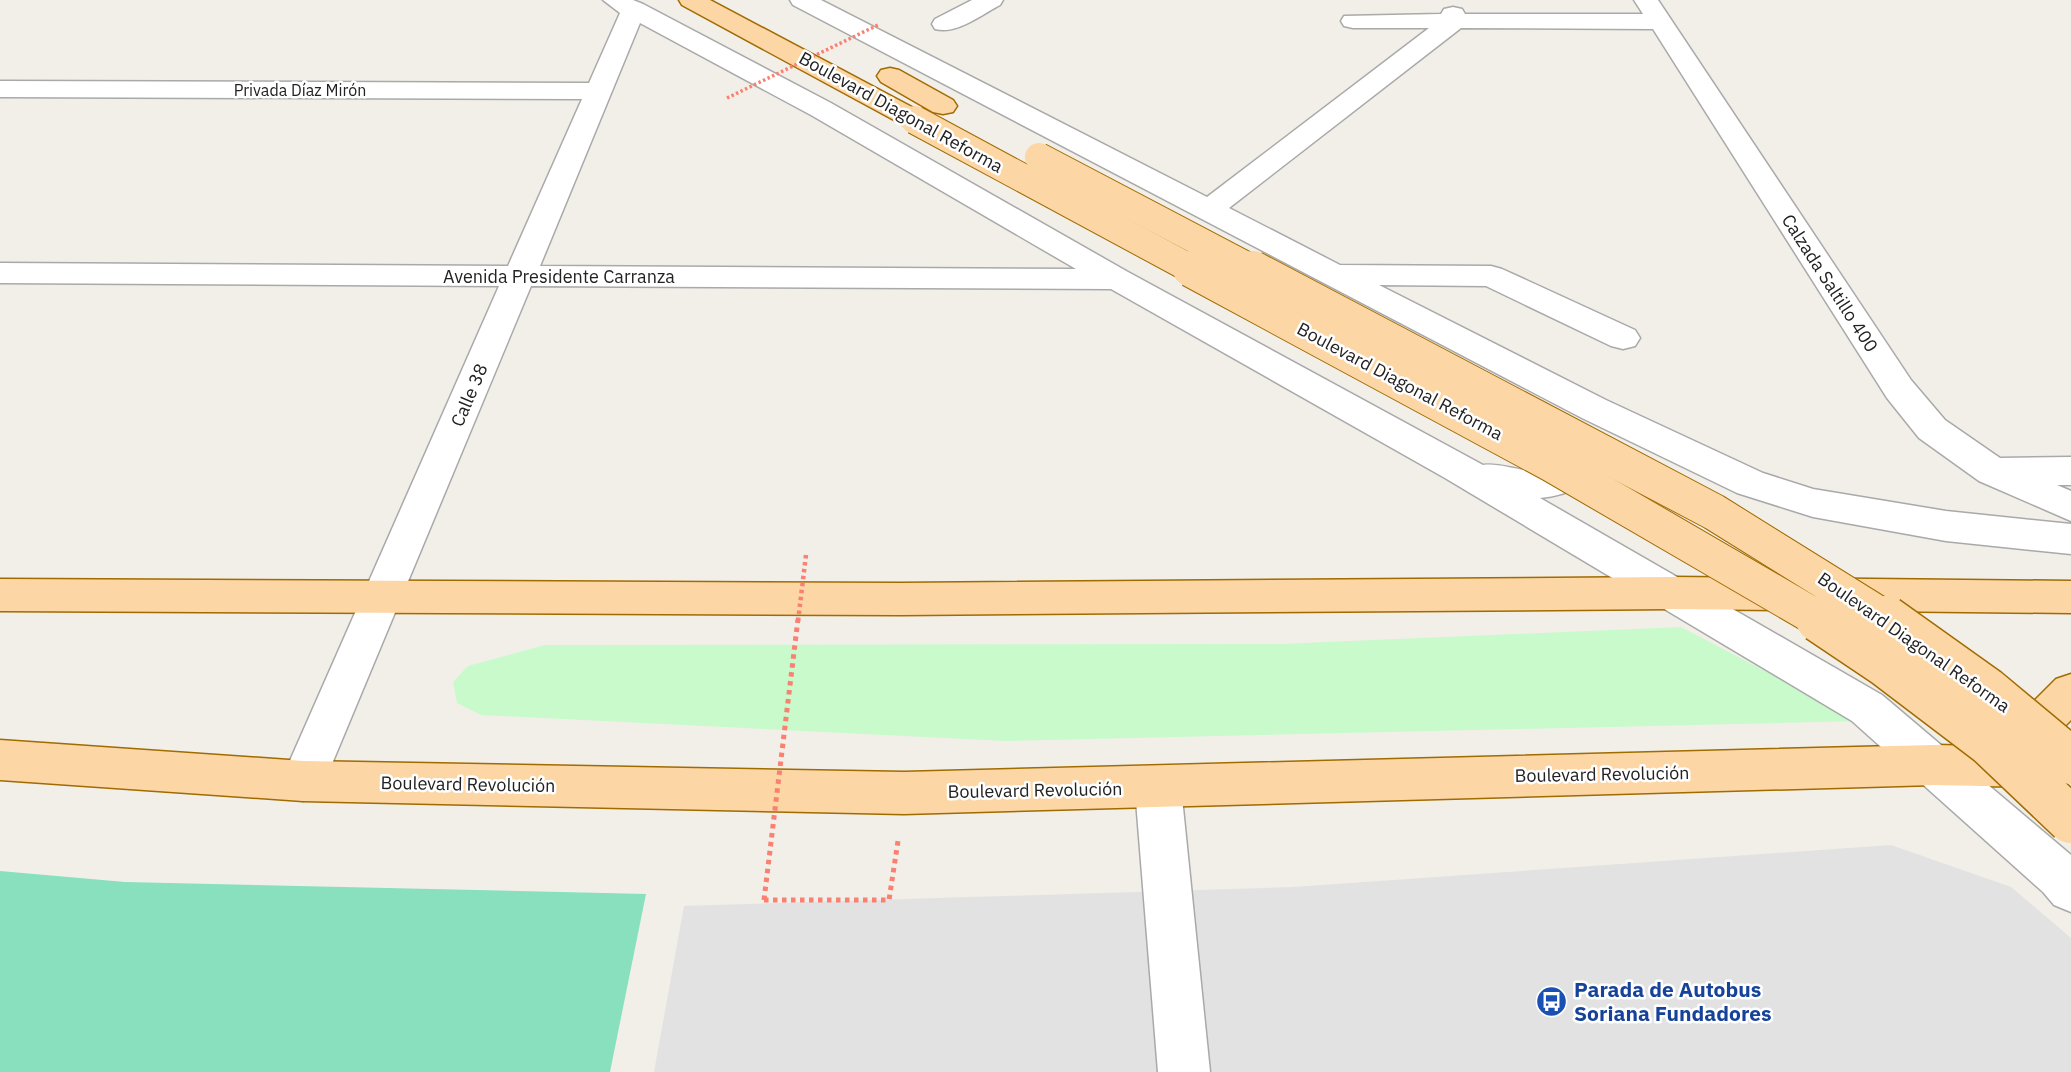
<svg xmlns="http://www.w3.org/2000/svg" width="2071" height="1072" viewBox="0 0 2071 1072" font-family="'IBM Plex Sans',sans-serif">
  <style>
    .park { fill: #c8facc }
    .pitch { fill: #88e0be }
    .parking { fill: #e2e2e2 }
    .lines { fill: none; stroke-linecap: round; stroke-linejoin: round }
    .minor-casing { stroke: #a9a9a9; stroke-width: 3 }
    .major-casing { stroke: #a06b00; stroke-width: 3 }
    .path { stroke: #fa8072; stroke-width: 5; stroke-dasharray: 4.5 4.5; stroke-linecap: butt }
    .minor { fill: #fff; fill-rule: evenodd }
    .major { fill: #fcd6a4; fill-rule: evenodd }
    .major-bridge-far2-casing { stroke: #a06b00; stroke-width: 30; stroke-linecap: butt }
    .major-bridge-far1-casing { stroke: #a06b00; stroke-width: 38; stroke-linecap: butt }
    .major-bridge-casing { stroke: #a06b00; stroke-width: 49; stroke-linecap: butt }
    .path-bridge-far2 { stroke: #fa8072; stroke-width: 3.5; stroke-dasharray: 2.5 2.5; stroke-linecap: butt }
    .path-bridge-far1 { stroke: #fa8072; stroke-width: 4.5; stroke-dasharray: 3.5 3.5; stroke-linecap: butt }
    .path-bridge { stroke: #fa8072; stroke-width: 5; stroke-dasharray: 4.5 4.5; stroke-linecap: butt }
    .major-bridge-far2 { stroke: #fcd6a4; stroke-width: 28 }
    .major-bridge-far1 { stroke: #fcd6a4; stroke-width: 36 }
    .major-bridge { stroke: #fcd6a4; stroke-width: 46 }
    .labels { text-anchor: middle; dominant-baseline: central; stroke-width: 5; stroke-linejoin: round; paint-order: stroke }
    .far-street-label { font-size: 16px; fill: #222; stroke: #fff }
    .street-label { font-size: 18px; fill: #222; stroke: #fff }
    .near-transit-label { font-size: 21px; font-weight: bold; fill: #164399; stroke: #fff; text-anchor: start }
  </style>
  <rect width="100%" height="100%" fill="#f2efe9"/>
  <polygon class="park" points="1681,627 1861,721 1006,741 481,715 457,703 453,682 468,666 545,645 1281,644"/>
  <polygon class="pitch" points="0,871 125,882 646,894 610,1072 0,1072"/>
  <polygon class="parking" points="1891,845 2011,887 2071,938 2071,1072 654,1072 684,906 1293,887"/>
  <g class="lines">
    <defs>
      <g id="minor">
        <path d="M 603,0 L 633,0 L 643,4 L 831,103 L 1128,272 L 1483,465 C 1505,462 1528,477 1554,468 C 1579,459 1575,436 1606,446 L 1611,455 C 1596,482 1571,495 1540,498 L 1882,695 L 2071,855 L 2071,912 L 2054,905 L 2043,892 L 1852,721 L 1445,478 L 1111,289 L 531,286 L 319,795 L 303,801 L 287,795 L 281,781 L 499,286 L 0,283 L 0,263 L 508,266 L 582,99 L 0,97 L 0,81 L 589,83 L 620,13 ZM 640,23 L 811,115 L 1076,269 L 540,266 Z"/>
        <polygon points="790,0 821,0 1207,197 1429,28 1353,28 1344,26 1341,21 1344,16 1441,14 1444,9 1453,7 1462,9 1465,14 1643,14 1634,0 1658,0 1911,380 1945,420 2000,458 2071,457 2071,485 2057,485 2071,491 2071,521 1979,481 1919,438 1887,398 1653,29 1461,28 1229,208 1340,265 1491,266 1502,269 1635,330 1640,338 1635,346 1623,349 1611,346 1486,286 1379,285 1606,400 1763,473 1813,489 1946,511 2071,524 2071,554 1946,541 1813,517 1737,493 1582,418 793,5"/>
        <path d="M 972,0 L 1003,0 L 1000,5 C 981,15 956,35 935,29 L 932,24 L 935,19 Z"/>
        <polygon points="1158,767 1174,773 1181,788 1210,1072 1158,1072 1135,788 1142,773"/>
      </g>
      <g id="major">
        <polygon points="679,0 710,0 925,114 929,120 925,126 915,128 905,126 682,5"/>
        <polygon points="890,68 899,70 953,100 957,106 953,112 943,114 933,112 881,82 877,76 881,70"/>
        <polygon points="1671,577 2071,581 2071,613 1671,609 901,615 0,611 0,579 901,583"/>
        <polygon points="2071,674 2071,720 2064,727 2023,747 2034,747 2050,753 2056,767 2050,781 2034,787 1934,785 904,814 303,801 0,780 0,740 303,761 904,772 1934,745 1986,746 1981,735 1988,721 2034,701 2056,679"/>
      </g>
    </defs>
    <use href="#minor" class="minor-casing"/>
    <use href="#major" class="major-casing"/>
    <polyline class="path" points="764,900 889,900 898,841"/>
    <use href="#minor" class="minor"/>
    <use href="#major" class="major"/>
    <defs>
      <g id="major-bridge-far2">
        <polyline points="915,120 1195,271"/>
        <polyline points="1039,157 1256,271"/>
      </g>
      <g id="major-bridge-far1">
        <polyline points="1191,269 1552,464 1822,621"/>
        <polyline points="1253,269 1714,512 1889,621"/>
      </g>
      <g id="major-bridge">
        <polyline points="1819,619 1886,664 1990,743 2071,820"/>
        <polyline points="1886,619 1987,691 2071,761"/>
      </g>
    </defs>
    <use href="#major-bridge-far2" class="major-bridge-far2-casing"/>
    <use href="#major-bridge-far1" class="major-bridge-far1-casing"/>
    <use href="#major-bridge" class="major-bridge-casing"/>
    <polyline class="path-bridge-far2" points="727,98 880,24"/>
    <polyline class="path-bridge-far1" points="798,621 806,555"/>
    <polyline class="path-bridge" points="764,900 798,619"/>
    <use href="#major-bridge-far2" class="major-bridge-far2"/>
    <use href="#major-bridge-far1" class="major-bridge-far1"/>
    <use href="#major-bridge" class="major-bridge"/>
  </g>
  <defs>
    <symbol id="bus-disc" viewBox="-11 -11 22 22"><circle r="9.5" fill="#1a4fb4" stroke="#fff"/><path d="M-5-6H5V4H4V6H2V4H-2V6H-4V4H-5ZM-3.5-4V0h7V-4ZM-3.5 1.2v1.5H-2V1.2ZM2 1.2v1.5H3.5V1.2Z" fill="#fff"/></symbol>
  </defs>
  <g fill-rule="evenodd">
    <use href="#bus-disc" x="1534" y="984" width="35" height="35"/>
  </g>
  <g class="labels">
    <g class="far-street-label">
      <text x="300" y="90">Privada Díaz Mirón</text>
    </g>
    <g class="street-label">
      <text transform="translate(901 112) rotate(29)">Boulevard Diagonal Reforma</text>
      <text x="559" y="276">Avenida Presidente Carranza</text>
      <text transform="translate(1830 283) rotate(57)">Calzada Saltillo 400</text>
      <text transform="translate(1400 381) rotate(28)">Boulevard Diagonal Reforma</text>
      <text transform="translate(469 395) rotate(-67)">Calle 38</text>
      <text transform="translate(1914 642) rotate(35)">Boulevard Diagonal Reforma</text>
      <text transform="translate(1602 774) rotate(-1)">Boulevard Revolución</text>
      <text transform="translate(468 784) rotate(1)">Boulevard Revolución</text>
      <text transform="translate(1035 790) rotate(-1)">Boulevard Revolución</text>
    </g>
    <g class="near-transit-label">
      <text x="1574" y="989">Parada de Autobus<tspan x="1574" dy="24">Soriana Fundadores</tspan></text>
    </g>
  </g>
</svg>
